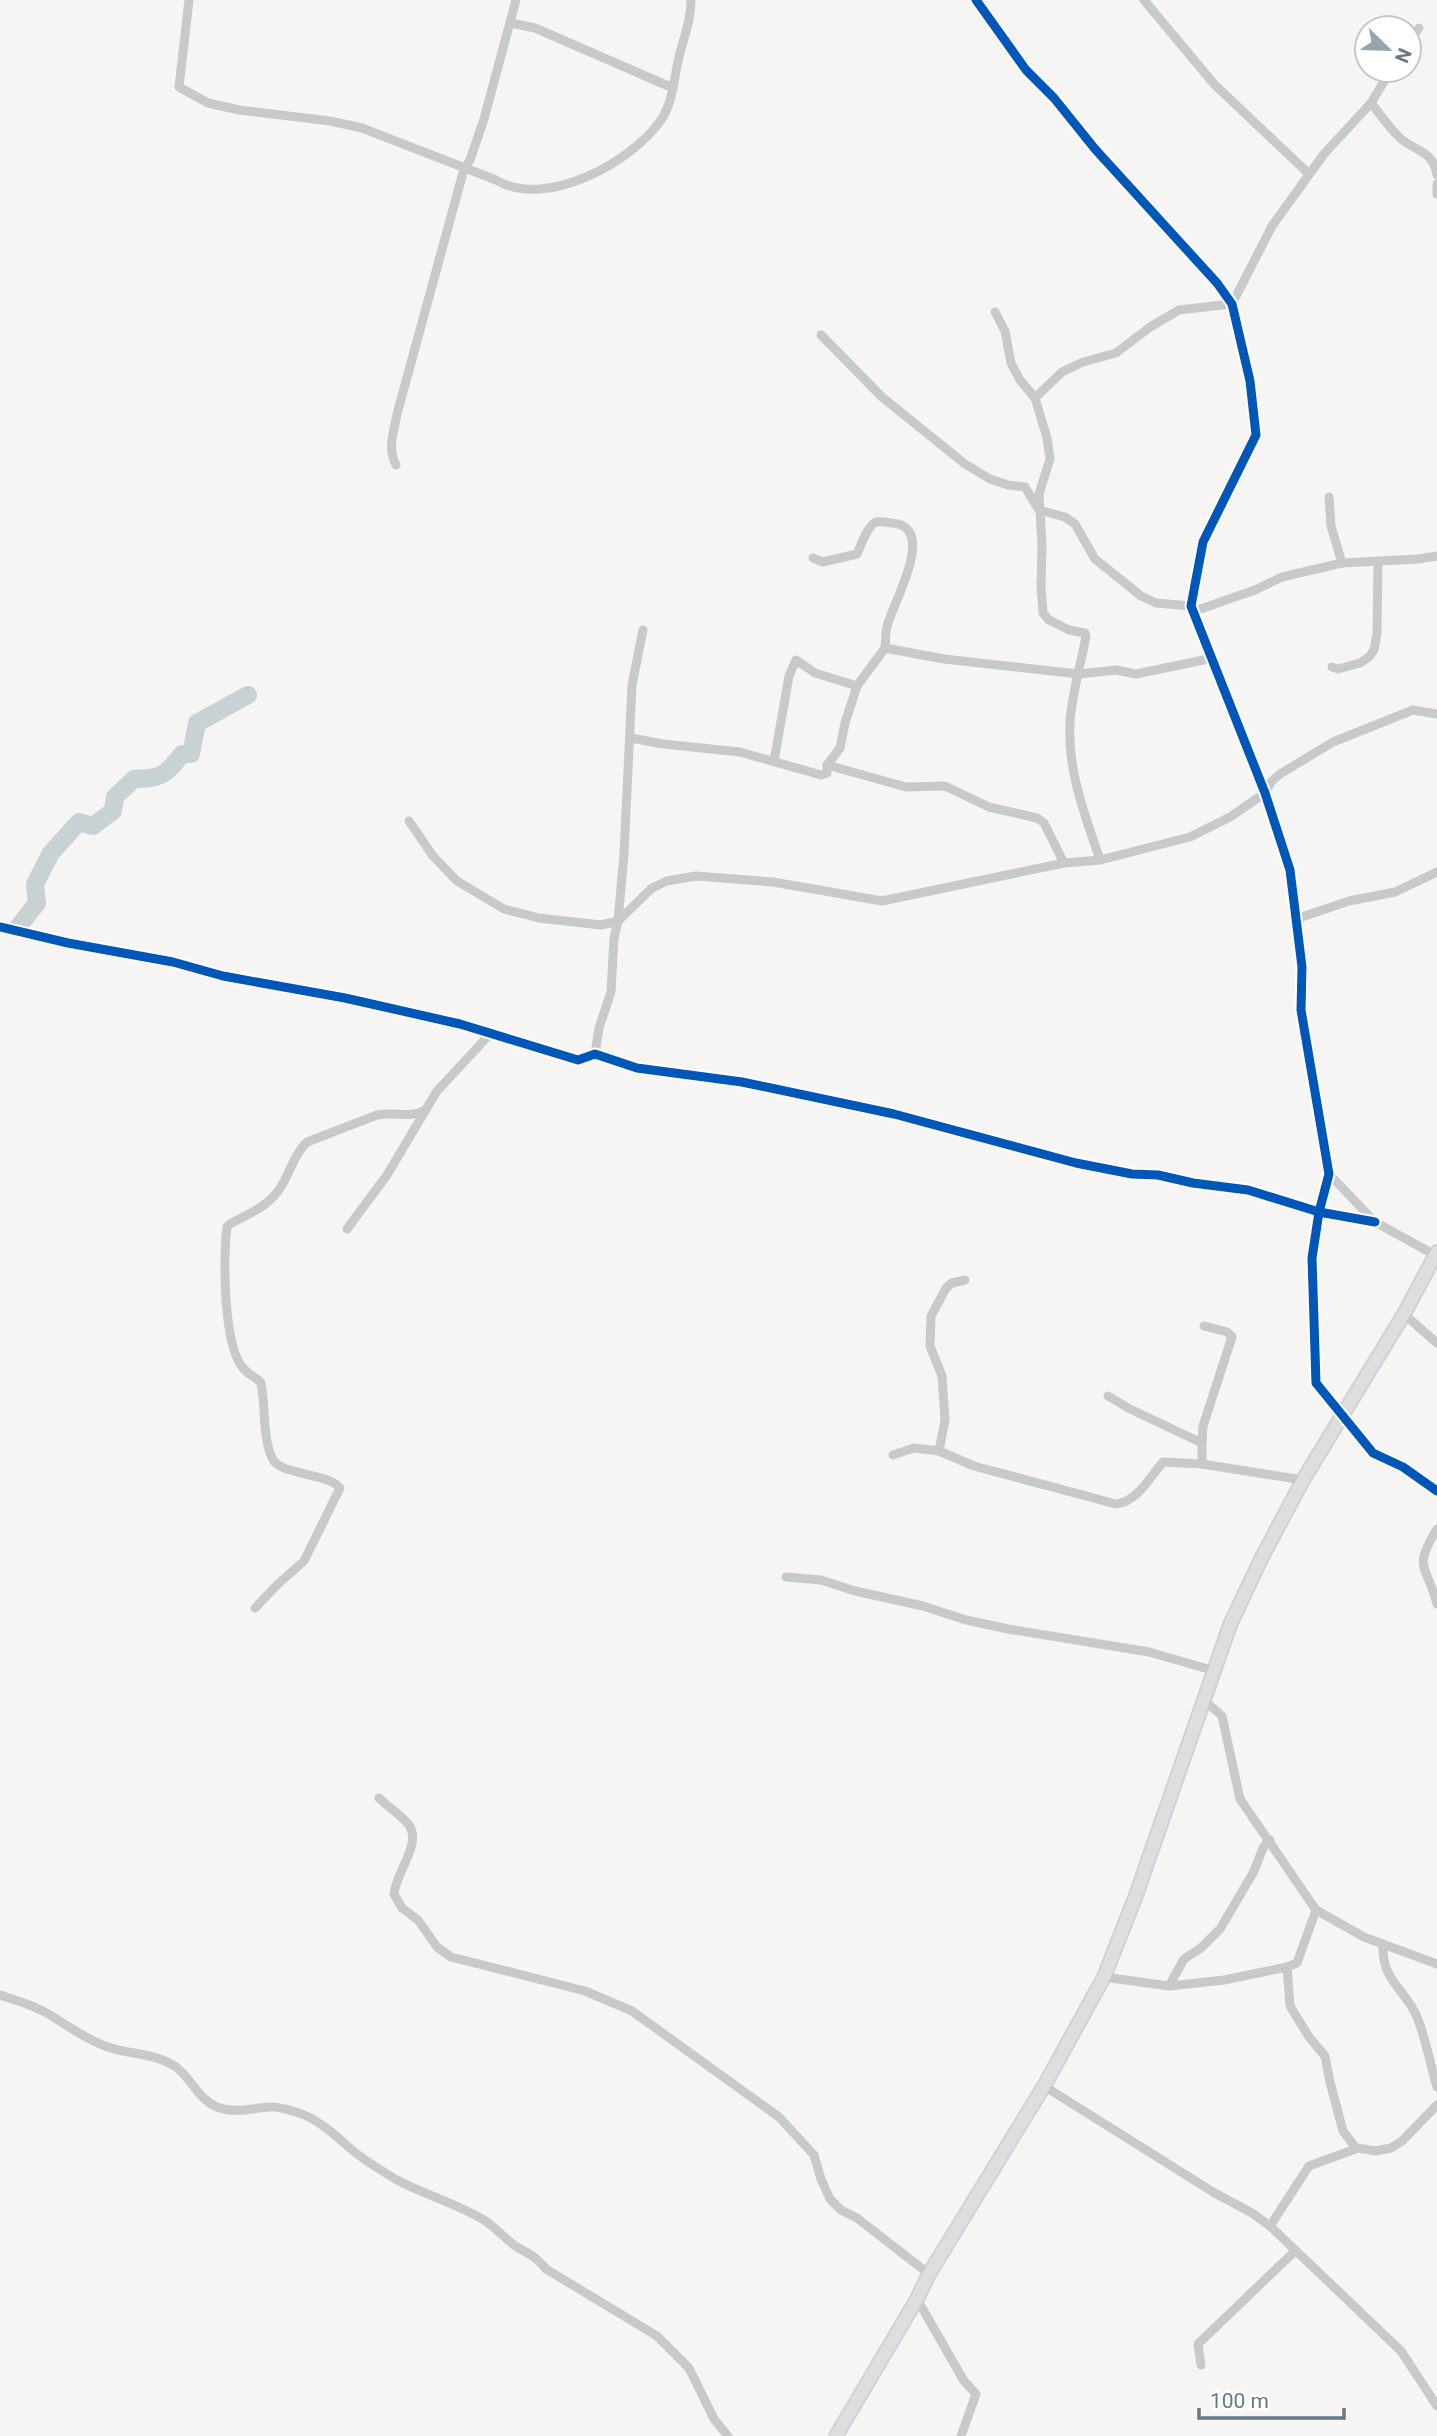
<svg xmlns="http://www.w3.org/2000/svg" width="1437" height="2436" viewBox="0 0 1437 2436" font-family="Roboto,sans-serif">
  <style>
    .lines { fill: none; stroke-linecap: round; stroke-linejoin: round }
    .river { stroke: #c8d2d4; stroke-width: 18 }
    .secondary-casing { stroke: #d1d2d2; stroke-width: 16 }
    .street { stroke: #c8caca; stroke-width: 9 }
    .secondary { stroke: #dddedf; stroke-width: 12 }
    .cycleway-casing { stroke: #fff; stroke-width: 13 }
    .cycleway { stroke: #0057b8; stroke-width: 9 }
  </style>
  <rect width="100%" height="100%" fill="#f6f5f4"/>
  <g class="lines">
    <path class="river" d="M 19,926 L 37,903 L 35,884 L 51,853 L 79,822 L 93,826 L 113,811 L 115,797 L 134,779 C 162,778 165,776 182,754 L 191,754 L 197,723 L 248,695"/>
    <defs>
      <polyline id="secondary" points="836,2436 917,2299 929,2274 1044,2086 1104,1977 1135,1898 1230,1625 1261,1559 1303,1480 1404,1314 1437,1252"/>
    </defs>
    <use href="#secondary" class="secondary-casing"/>
    <g class="street">
      <path d="M 189,0 L 179,87 L 208,103 L 239,110 L 330,121 L 362,128 L 496,180 C 545,210 632,162 661,120 C 674,101 674,74 680,53 C 685,34 691,19 691,0"/>
      <polyline points="976,0 1026,70 1054,98 1095,149 1217,283 1232,304 1250,381 1256,435 1203,542 1191,606 1265,793 1290,870 1302,967 1301,1010 1329,1174 1319,1212 1312,1258 1316,1383 1373,1453 1403,1467 1437,1491"/>
      <polyline points="1144,0 1214,84 1309,174"/>
      <polyline points="511,23 535,28 673,88"/>
      <polyline points="1409,42 1419,28"/>
      <path d="M 1371,103 C 1381,115 1389,128 1400,138 C 1416,152 1433,150 1437,175"/>
      <polyline points="1437,184 1437,194"/>
      <polyline points="1232,304 1272,226 1324,154 1371,103 1391,70"/>
      <path d="M 995,312 L 1005,331 L 1011,363 L 1020,380 L 1035,398 L 1047,438 L 1050,459 L 1039,494 L 1042,544 L 1041,586 L 1043,613 L 1049,620 L 1069,630 L 1085,633 L 1086,636 C 1081,664 1072,693 1070,722 C 1067,770 1085,815 1100,860"/>
      <polyline points="821,335 882,397 965,464 990,479 1008,485 1025,487 1039,510 1065,517 1075,524 1095,559 1141,596 1156,603 1191,606"/>
      <polyline points="1035,398 1062,372 1083,362 1116,353 1150,327 1179,310 1232,304"/>
      <path d="M 396,465 C 387,449 394,431 397,414 L 464,169 L 470,160 L 484,119 L 516,0"/>
      <polyline points="1329,497 1331,526 1342,563"/>
      <path d="M 813,558 L 823,562 L 857,554 C 860,547 868,525 876,522 C 881,521 892,523 898,524 C 935,534 891,606 887,627 C 885,633 886,641 885,648"/>
      <polyline points="1195,611 1255,590 1282,577 1342,563 1418,559 1437,556"/>
      <polyline points="1332,667 1338,669 1360,663 1369,657 1374,650 1377,634 1378,561"/>
      <polyline points="631,738 663,744 740,752 821,775 827,773 827,765 840,748 845,723 857,686 885,648 944,659 1079,674 1116,670 1136,674 1213,658"/>
      <polyline points="774,761 789,676 796,660 815,673 857,686"/>
      <polyline points="827,765 906,787 945,786 989,807 1037,818 1044,823 1064,863"/>
      <polyline points="409,821 433,856 457,881 504,909 539,918 601,925 618,921 652,888 667,881 696,876 773,882 882,901 1064,863 1100,860 1190,837 1230,817 1265,793 1271,782 1280,774 1333,742 1413,710 1437,714"/>
      <polyline points="1296,919 1349,901 1395,892 1437,872"/>
      <polyline points="0,927 68,943 173,962 223,976 345,998 460,1024 578,1060 595,1054 637,1068 742,1082 894,1114 1076,1163 1132,1174 1158,1175 1193,1183 1248,1190 1319,1212 1375,1222"/>
      <polyline points="595,1054 599,1028 611,992 614,938 618,921 624,854 632,685 643,630"/>
      <polyline points="1329,1174 1375,1222 1435,1255"/>
      <polyline points="347,1229 387,1175 437,1091 490,1034"/>
      <polyline points="1404,1314 1437,1343"/>
      <polyline points="1108,1396 1130,1409 1202,1443 1202,1464"/>
      <polyline points="1202,1443 1203,1426 1232,1337 1227,1332 1204,1326"/>
      <polyline points="939,1451 945,1420 942,1376 930,1346 931,1316 946,1288 952,1283 965,1280"/>
      <path d="M 893,1455 L 914,1448 L 939,1451 L 974,1466 L 1116,1504 C 1137,1502 1150,1477 1163,1462 L 1202,1464 L 1303,1480"/>
      <path d="M 1437,1529 C 1412,1570 1427,1564 1437,1604"/>
      <polyline points="786,1577 821,1580 855,1591 923,1606 966,1620 1008,1629 1149,1652 1215,1671"/>
      <path d="M 255,1608 L 278,1584 L 304,1561 L 340,1488 C 327,1472 280,1476 272,1458 C 262,1435 266,1407 261,1383 C 256,1377 249,1375 244,1369 C 223,1348 223,1256 227,1227 L 230,1224 C 250,1213 270,1206 282,1185 C 291,1170 295,1153 307,1142 L 377,1115 C 394,1111 410,1119 425,1110"/>
      <polyline points="1205,1701 1222,1716 1240,1799 1316,1910 1364,1937 1437,1964"/>
      <path d="M 379,1798 C 388,1807 401,1815 409,1825 C 422,1844 396,1872 394,1894 L 402,1908 L 418,1920 L 437,1947 L 451,1957 L 585,1991 L 632,2011 L 779,2117 L 814,2155 L 821,2179 L 830,2199 L 841,2210 L 857,2218 L 929,2274"/>
      <polyline points="1316,1910 1297,1963 1287,1967 1290,2006 1309,2037 1325,2056 1330,2082 1343,2131 1356,2148"/>
      <path d="M 1383,1944 C 1381,1981 1405,1988 1417,2017 C 1426,2039 1430,2064 1437,2087"/>
      <polyline points="1104,1977 1169,1986 1224,1980 1287,1967"/>
      <polyline points="1169,1986 1184,1959 1201,1948 1220,1929 1253,1873 1264,1846 1270,1840"/>
      <path d="M 0,1995 C 17,2001 34,2005 50,2015 C 68,2026 84,2038 105,2046 C 128,2055 154,2052 176,2067 C 192,2079 198,2099 217,2107 C 236,2114 251,2108 270,2107 C 277,2106 288,2110 296,2112 C 319,2119 335,2135 352,2150 C 365,2161 382,2171 397,2180 C 425,2195 456,2203 484,2220 C 496,2228 505,2239 517,2247 C 531,2255 535,2256 546,2269 L 657,2336 L 689,2368 L 714,2419 L 728,2436"/>
      <polyline points="1044,2086 1213,2192 1252,2213 1270,2226 1401,2351 1437,2406"/>
      <polyline points="1270,2226 1309,2166 1358,2148 1375,2151 1391,2148 1402,2141 1437,2105"/>
      <polyline points="917,2299 964,2381 976,2394 961,2436"/>
      <polyline points="1201,2365 1198,2344 1295,2251"/>
    </g>
    <use href="#secondary" class="secondary"/>
    <defs>
      <g id="cycleway">
        <polyline points="976,0 1026,70 1054,98 1095,149 1217,283 1232,304 1250,381 1256,435 1203,542 1191,606 1265,793 1290,870 1302,967 1301,1010 1329,1174 1319,1212 1312,1258 1316,1383 1373,1453 1403,1467 1437,1491"/>
        <polyline points="0,927 68,943 173,962 223,976 345,998 460,1024 578,1060 595,1054 637,1068 742,1082 894,1114 1076,1163 1132,1174 1158,1175 1193,1183 1248,1190 1319,1212 1375,1222"/>
      </g>
    </defs>
    <use href="#cycleway" class="cycleway-casing"/>
    <use href="#cycleway" class="cycleway"/>
  </g>
  <g transform="translate(1388 49) rotate(113)"><circle r="33" fill="#ffffff" stroke="#c2c9ce" stroke-width="2"/>
  <path d="M0-5L12 26L0 18L-12 26Z" fill="#98a4ab"/>
  <text y="-10" font-size="19" font-weight="bold" text-anchor="middle" fill="#667884">N</text>
  </g>
  <path d="M1199 2408v10h145v-10" fill="none" stroke="#667884" stroke-width="3.5"/>
  <text x="1210" y="2408" font-size="21" fill="#667884" stroke="#ffffff" stroke-width="5" paint-order="stroke">100 m</text>
</svg>
